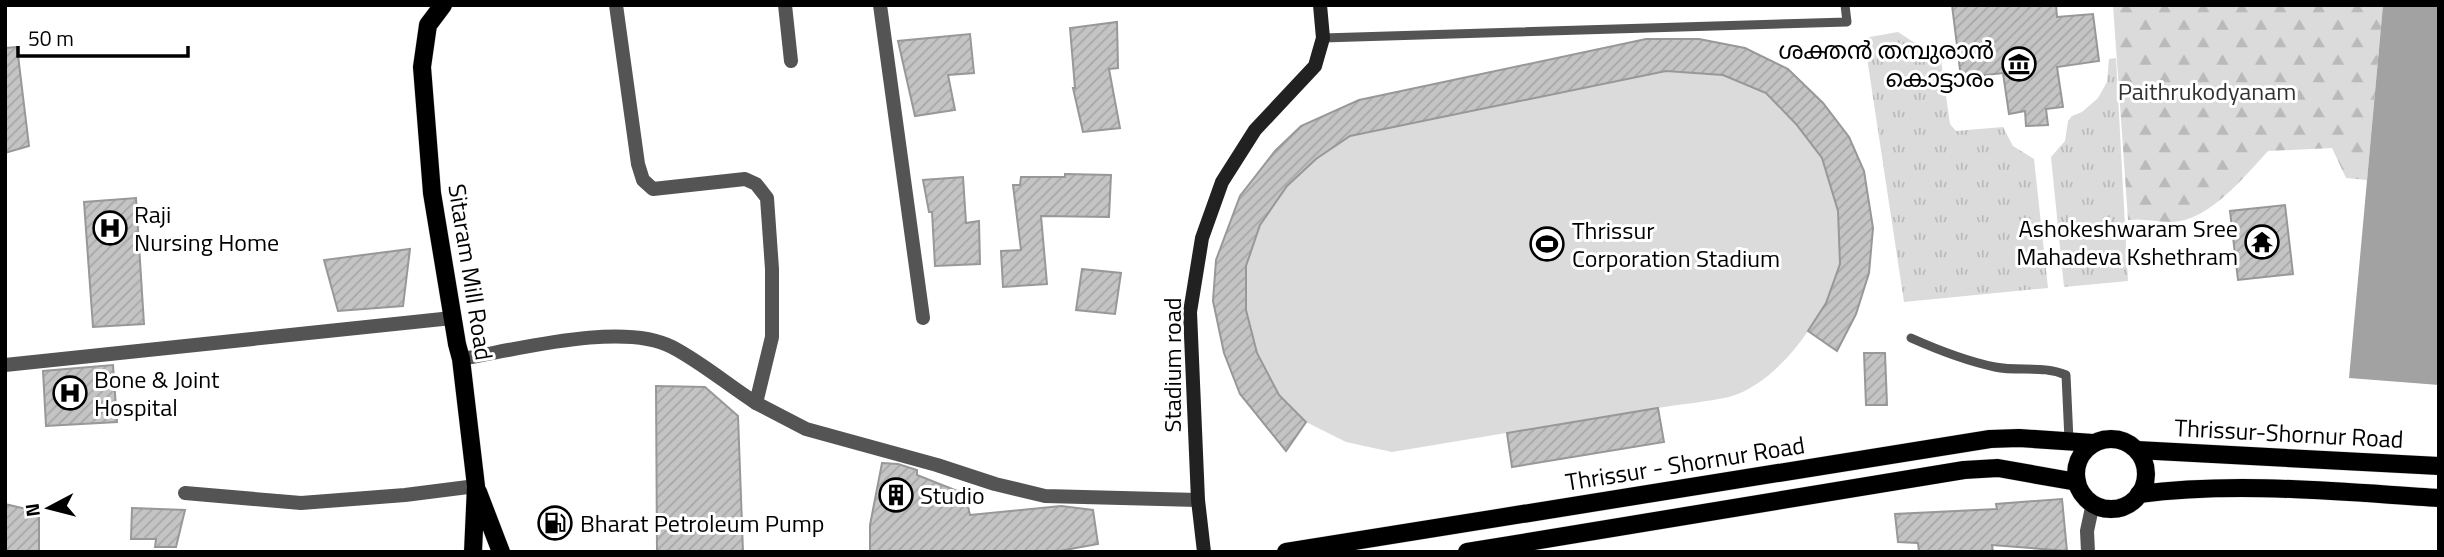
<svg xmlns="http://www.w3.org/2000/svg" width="2444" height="557" viewBox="0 0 2444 557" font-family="'Titillium Web','Noto Sans Malayalam',sans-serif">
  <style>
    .grass { fill: url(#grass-tufts) }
    .forest { fill: url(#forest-firs) }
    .garden { fill: #dbdbdb }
    .water { fill: #a2a2a2 }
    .building { fill: url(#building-hatch); stroke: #989898; stroke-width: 2 }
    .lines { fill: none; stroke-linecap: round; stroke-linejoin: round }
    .primary-casing { stroke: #dbdbdb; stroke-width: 19 }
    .service { stroke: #545454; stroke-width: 9 }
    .minor { stroke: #545454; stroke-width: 14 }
    .secondary { stroke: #212121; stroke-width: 14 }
    .primary { stroke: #000; stroke-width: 18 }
    .labels { text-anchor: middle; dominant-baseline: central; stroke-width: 6; stroke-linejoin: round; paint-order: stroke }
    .poi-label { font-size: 24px; fill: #000; stroke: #fff; text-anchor: start }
    .park-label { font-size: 24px; fill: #323232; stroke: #fff }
    .street-label { font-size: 24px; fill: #000; stroke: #fff }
  </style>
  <defs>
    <pattern id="grass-tufts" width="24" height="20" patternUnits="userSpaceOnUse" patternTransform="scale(1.75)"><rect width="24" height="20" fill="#dbdbdb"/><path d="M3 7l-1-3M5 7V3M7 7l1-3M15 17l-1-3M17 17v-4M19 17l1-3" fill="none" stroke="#bababa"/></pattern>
    <pattern id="forest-firs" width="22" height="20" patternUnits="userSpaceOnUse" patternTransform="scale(1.75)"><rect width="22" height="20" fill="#dbdbdb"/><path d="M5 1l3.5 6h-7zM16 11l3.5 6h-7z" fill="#bababa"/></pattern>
    <pattern id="building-hatch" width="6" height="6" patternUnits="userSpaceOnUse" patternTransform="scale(1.75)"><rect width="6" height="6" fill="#c4c4c4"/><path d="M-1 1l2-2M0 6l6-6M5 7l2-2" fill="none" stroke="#a7a7a7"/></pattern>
  </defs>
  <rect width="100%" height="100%" fill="#fff"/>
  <g class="grass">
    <polygon points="1898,32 1941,60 1950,124 1956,131 2003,127 2013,146 2034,159 2048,288 1904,302 1864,38"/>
    <polygon points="2116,58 2128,281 2064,287 2051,157 2065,141 2068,121 2072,116 2082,112 2098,98 2107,82 2109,59"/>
  </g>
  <path class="forest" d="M 2113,5 L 2383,5 L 2367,180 L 2346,178 L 2332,148 L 2268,151 C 2245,176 2209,221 2172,222 C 2157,222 2143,218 2128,220 Z"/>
  <path class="garden" d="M 1646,39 L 1699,39 L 1745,48 L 1788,69 L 1849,137 L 1837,351 L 1808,331 C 1790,358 1761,388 1729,397 C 1706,402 1682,404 1658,408 L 1664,442 L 1512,467 L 1506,433 L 1392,452 L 1346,442 L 1306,422 L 1286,451 L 1240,394 L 1224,353 L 1213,301 L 1216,260 L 1240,196 L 1275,151 L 1301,126 L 1359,100 Z"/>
  <polygon class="water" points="2383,5 2439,5 2439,385 2349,378"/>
  <g class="building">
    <polygon points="1952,5 2056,5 2057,17 2093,14 2099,61 2057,67 2063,107 2046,109 2048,125 2026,126 2025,111 2009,114 2003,73 1961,78"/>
    <polygon points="1117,22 1118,68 1109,69 1120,128 1083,132 1073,88 1075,88 1070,28"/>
    <polygon points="970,34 974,73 948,75 955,110 915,116 898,41"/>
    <polygon points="1646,39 1699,39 1745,48 1788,69 1823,103 1849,137 1864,171 1873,228 1869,273 1856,314 1837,351 1808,331 1826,303 1840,264 1838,211 1822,158 1796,124 1766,93 1723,75 1666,71 1350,136 1316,159 1287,186 1260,225 1246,266 1246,310 1257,353 1279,395 1306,422 1286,451 1240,394 1224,353 1213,301 1216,260 1240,196 1275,151 1301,126 1359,100"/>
    <polygon points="17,47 29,146 5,153 5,48"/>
    <polygon points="1065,174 1111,175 1109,217 1041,216 1047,284 1003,287 1001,251 1021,250 1013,185 1020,185 1021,177 1065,177"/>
    <polygon points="963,177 966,223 979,221 980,264 935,266 932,212 929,212 923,180"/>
    <polygon points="136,198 144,324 93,327 84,202"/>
    <polygon points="2285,205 2293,274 2238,280 2230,211"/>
    <polygon points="410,249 403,306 338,311 324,260"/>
    <polygon points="1082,269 1121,273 1115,314 1076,310"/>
    <polygon points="1864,353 1885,353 1887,405 1866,405"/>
    <polygon points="113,365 117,422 46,426 43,371"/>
    <polygon points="656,386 705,387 738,416 743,552 657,552"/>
    <polygon points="1658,408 1664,442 1512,467 1507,433"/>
    <polygon points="882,463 898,464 917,470 917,475 965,494 970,515 1061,506 1093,510 1098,544 1054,552 870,552 870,525"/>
    <polygon points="2062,499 2067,551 1992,545 1993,552 1919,552 1918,543 1898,542 1895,514 1997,509 1996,504"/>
    <polygon points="5,504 39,512 39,552 5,552"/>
    <polygon points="132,508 185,510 176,547 155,547 156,539 131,539"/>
  </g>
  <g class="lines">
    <defs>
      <g id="primary">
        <polyline points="443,5 428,25 422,67 432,193 457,344 461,359 476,486 473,552"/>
        <circle cx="2111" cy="474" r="35"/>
        <polyline points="2137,450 2439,466"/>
        <polyline points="478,492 501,552"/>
        <path d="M 2139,494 C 2238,481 2340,492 2439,498"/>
        <polyline points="1286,552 1990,439 2019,438 2093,443"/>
        <polyline points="1467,552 1964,470 1998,468 2077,482"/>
      </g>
    </defs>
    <use href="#primary" class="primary-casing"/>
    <g class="service">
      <polyline points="1323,38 1847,22 1845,5"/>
      <path d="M 1911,338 C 1938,350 1966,361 1995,367 C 2019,372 2043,365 2066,375 L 2069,440"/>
    </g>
    <g class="minor">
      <polyline points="785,5 791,61"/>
      <polyline points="880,5 923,318"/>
      <path d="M 461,359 C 515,350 623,321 672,347 C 701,362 728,385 756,403 L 772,337 L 772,269 L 767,198 L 756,184 L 745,179 L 653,189 L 643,180 L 638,164 L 616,5"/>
      <polyline points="5,365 452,318"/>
      <polyline points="756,403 806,429 937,465 995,484 1045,496 1198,500"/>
      <polyline points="185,493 301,503 405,495 476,486"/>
      <polyline points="2088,552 2087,531 2093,503"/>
    </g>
    <polyline class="secondary" points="1204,552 1198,500 1190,312 1202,238 1222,182 1255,130 1315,66 1323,38 1320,5"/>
    <use href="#primary" class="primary"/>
  </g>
  <defs>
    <symbol id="museum-ring" viewBox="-11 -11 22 22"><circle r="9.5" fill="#fff" stroke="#000" stroke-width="1.5"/><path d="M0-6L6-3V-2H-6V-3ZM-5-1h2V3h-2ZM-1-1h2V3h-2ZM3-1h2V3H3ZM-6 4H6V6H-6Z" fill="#000"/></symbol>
    <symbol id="hospital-ring" viewBox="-11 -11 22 22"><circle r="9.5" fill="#fff" stroke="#000" stroke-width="1.5"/><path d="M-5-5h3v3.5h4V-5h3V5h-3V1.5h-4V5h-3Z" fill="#000"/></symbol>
    <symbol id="temple-ring" viewBox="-11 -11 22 22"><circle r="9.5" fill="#fff" stroke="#000" stroke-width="1.5"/><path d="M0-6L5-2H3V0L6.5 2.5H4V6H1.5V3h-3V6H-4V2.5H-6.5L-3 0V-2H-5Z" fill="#000"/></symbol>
    <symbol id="stadium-ring" viewBox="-11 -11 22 22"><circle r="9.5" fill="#fff" stroke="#000" stroke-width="1.5"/><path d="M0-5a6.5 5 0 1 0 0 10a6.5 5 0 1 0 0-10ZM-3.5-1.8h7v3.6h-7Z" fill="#000"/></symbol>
    <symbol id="building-ring" viewBox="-11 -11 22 22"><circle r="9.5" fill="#fff" stroke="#000" stroke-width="1.5"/><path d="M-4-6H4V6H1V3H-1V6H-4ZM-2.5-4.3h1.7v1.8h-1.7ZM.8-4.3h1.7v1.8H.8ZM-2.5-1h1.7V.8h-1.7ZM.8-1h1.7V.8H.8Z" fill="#000"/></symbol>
    <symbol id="fuel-ring" viewBox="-11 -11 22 22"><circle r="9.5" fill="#fff" stroke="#000" stroke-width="1.5"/><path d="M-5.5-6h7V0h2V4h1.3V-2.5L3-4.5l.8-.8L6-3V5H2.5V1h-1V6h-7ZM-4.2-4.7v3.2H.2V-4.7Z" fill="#000"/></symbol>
  </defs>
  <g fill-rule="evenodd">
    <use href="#museum-ring" x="2000" y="45" width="38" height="38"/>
    <use href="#hospital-ring" x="91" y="209" width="38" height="38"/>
    <use href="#temple-ring" x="2243" y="223" width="38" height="38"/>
    <use href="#stadium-ring" x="1528" y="225" width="38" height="38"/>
    <use href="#hospital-ring" x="51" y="374" width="38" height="38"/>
    <use href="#building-ring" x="877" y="476" width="38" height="38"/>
    <use href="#fuel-ring" x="536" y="504" width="38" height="38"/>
  </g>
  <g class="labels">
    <g class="poi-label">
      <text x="1994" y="50" text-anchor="end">ശക്തൻ തമ്പുരാൻ<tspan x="1994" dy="28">കൊട്ടാരം</tspan></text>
      <text x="134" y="214">Raji<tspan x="134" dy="28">Nursing Home</tspan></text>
      <text x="2238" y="228" text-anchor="end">Ashokeshwaram Sree<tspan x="2238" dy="28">Mahadeva Kshethram</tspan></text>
      <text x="1572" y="230">Thrissur<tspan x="1572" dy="28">Corporation Stadium</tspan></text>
      <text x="94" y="379">Bone &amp; Joint<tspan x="94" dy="28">Hospital</tspan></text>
      <text x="920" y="495">Studio</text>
      <text x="580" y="523">Bharat Petroleum Pump</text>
    </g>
    <g class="park-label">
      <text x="2207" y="91">Paithrukodyanam</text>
    </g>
    <g class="street-label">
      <text transform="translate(471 272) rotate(81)">Sitaram Mill Road</text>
      <text transform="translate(1172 365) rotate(-90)">Stadium road</text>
      <text transform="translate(2289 433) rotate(3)">Thrissur-Shornur Road</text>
      <text transform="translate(1685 463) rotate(-9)">Thrissur - Shornur Road</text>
    </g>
  </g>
  <rect width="2444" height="557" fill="none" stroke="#000000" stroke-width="14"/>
  <g transform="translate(49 508) rotate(263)" stroke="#ffffff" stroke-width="5" paint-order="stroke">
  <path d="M0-5L12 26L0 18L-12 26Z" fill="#000000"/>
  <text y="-10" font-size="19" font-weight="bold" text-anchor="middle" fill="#000000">N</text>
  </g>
  <path d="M18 46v10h170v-10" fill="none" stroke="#000000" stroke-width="3.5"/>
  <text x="28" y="46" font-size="21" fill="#000000" stroke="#ffffff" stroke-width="5" paint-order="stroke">50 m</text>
</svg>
